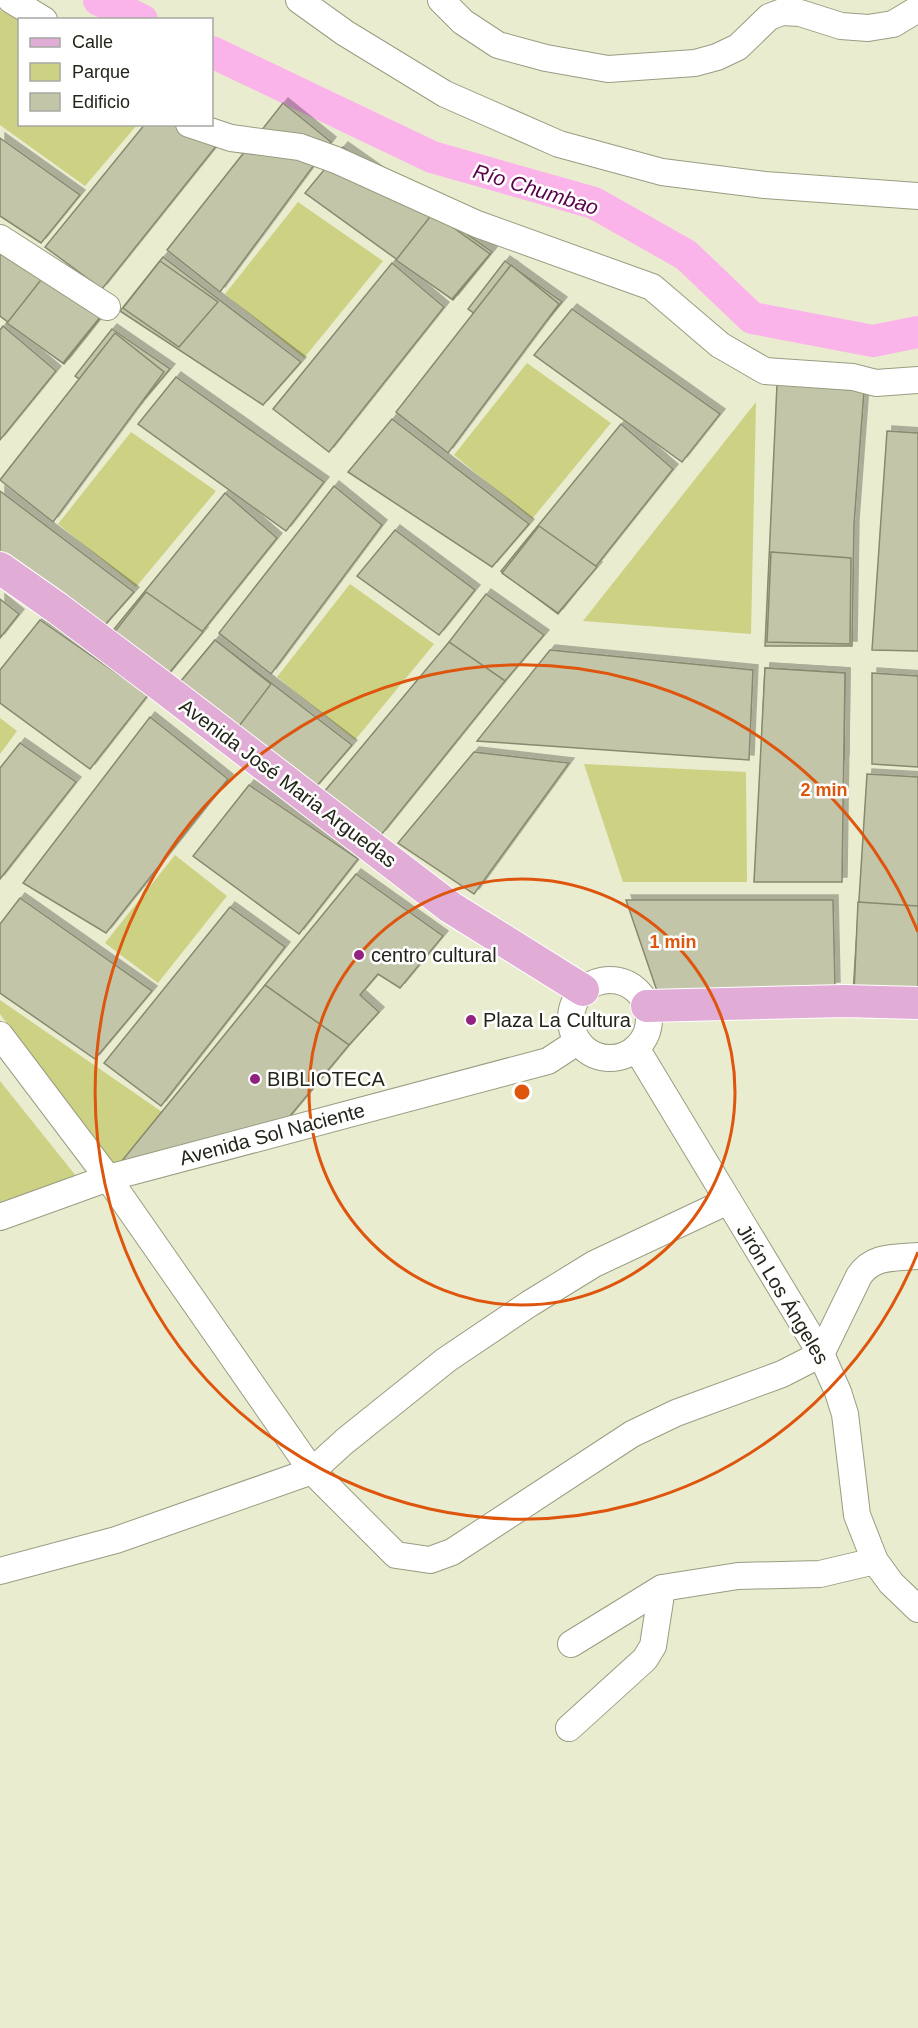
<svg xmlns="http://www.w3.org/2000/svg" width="918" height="2028" viewBox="0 0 918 2028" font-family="Helvetica,sans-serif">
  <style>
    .green { fill: #cdd184 }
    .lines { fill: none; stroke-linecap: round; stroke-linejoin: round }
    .river { stroke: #fbb4e9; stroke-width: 32 }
    .building { fill: #c3c5a9; stroke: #87896f; stroke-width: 1.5; filter: url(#shadow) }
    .minor-casing { stroke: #9a9c81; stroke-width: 28 }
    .major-casing { stroke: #fff; stroke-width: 34 }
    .minor { stroke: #fff; stroke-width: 26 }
    .major { stroke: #e1acd5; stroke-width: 32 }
    .ring { fill: none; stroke: #de560d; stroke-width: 3 }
    .poi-dot { fill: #932180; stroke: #fff; stroke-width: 2 }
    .labels { text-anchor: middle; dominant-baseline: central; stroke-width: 5; stroke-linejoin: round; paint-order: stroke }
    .street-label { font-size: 20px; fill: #24251a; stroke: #fff }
    .poi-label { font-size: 20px; fill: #24251a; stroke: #fff; text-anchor: start }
    .water-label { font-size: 21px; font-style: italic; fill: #59044d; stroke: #fff }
    .centre { fill: #de560d; stroke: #fff; stroke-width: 3 }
    .ring-label { font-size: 18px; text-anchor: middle; font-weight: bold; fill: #de560d; stroke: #fff; stroke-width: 5; stroke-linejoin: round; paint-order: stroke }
  </style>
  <defs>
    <filter id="shadow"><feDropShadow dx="5" dy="-5" stdDeviation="0" flood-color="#0004"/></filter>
  </defs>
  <rect width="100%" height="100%" fill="#eaecd0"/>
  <g class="green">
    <polygon points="0,10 19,21 20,124 137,125 85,186 0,125"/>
    <polygon points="298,202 383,261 304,358 225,294"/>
    <polygon points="527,363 611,423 532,519 454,455"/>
    <polygon points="756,402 751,634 583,621"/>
    <polygon points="131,432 216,491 136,587 58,524"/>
    <polygon points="350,584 434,644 355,740 277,677"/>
    <polygon points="0,718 17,731 0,754"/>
    <polygon points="584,764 746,772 747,882 623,882"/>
    <polygon points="175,855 227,896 158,983 105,943"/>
    <polygon points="0,1000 162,1112 114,1171 0,1014"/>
    <polygon points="0,1081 76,1176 0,1202"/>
  </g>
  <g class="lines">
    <g class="river">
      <polyline points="99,0 142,20"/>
      <polyline points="212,52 432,157 594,203 686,255 752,318 873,341 918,332"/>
    </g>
  </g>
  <g class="building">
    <polygon points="283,103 331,142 220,292 167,250"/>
    <polygon points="145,124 193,124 217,145 102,289 45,247"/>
    <polygon points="0,138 80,195 41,243 0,216"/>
    <polygon points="343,147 492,252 453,300 305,193"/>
    <polygon points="433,213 490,254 452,299 396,260"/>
    <polygon points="0,243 103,315 64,364 0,316"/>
    <polygon points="163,257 301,362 263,405 120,311"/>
    <polygon points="160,261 218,302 179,347 123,308"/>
    <polygon points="505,261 562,302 524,348 468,309"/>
    <polygon points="392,263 444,307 329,452 273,409"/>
    <polygon points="511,265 559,304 448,453 396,412"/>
    <polygon points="44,276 101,316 63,363 7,323"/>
    <polygon points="572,309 720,414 682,462 534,355"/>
    <polygon points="3,326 56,371 0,440 0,330"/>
    <polygon points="112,329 170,369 131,415 75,376"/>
    <polygon points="115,333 164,372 53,522 0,480"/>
    <polygon points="176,377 324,482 286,531 138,424"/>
    <polygon points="777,384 864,391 854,524 852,646 765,646"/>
    <polygon points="392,419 529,524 492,567 348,472"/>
    <polygon points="621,424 673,469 558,614 501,571"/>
    <polygon points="887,431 918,433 918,651 872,650"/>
    <polygon points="334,486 382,525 271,674 219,633"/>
    <polygon points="0,491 134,592 96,635 0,572"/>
    <polygon points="225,493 277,538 162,682 106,639"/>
    <polygon points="539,526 597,567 558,613 502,573"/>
    <polygon points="395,530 475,590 439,635 357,576"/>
    <polygon points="771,552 851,558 850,644 767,642"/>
    <polygon points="146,592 203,632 165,678 109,639"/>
    <polygon points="486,594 544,635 505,681 449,642"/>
    <polygon points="0,599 19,614 0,638"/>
    <polygon points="40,620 148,695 90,769 0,703 0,670"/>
    <polygon points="215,640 352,745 315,788 171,693"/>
    <polygon points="215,640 271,684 233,734 171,693"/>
    <polygon points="449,642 505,681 381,835 324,792"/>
    <polygon points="550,650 753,670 749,760 477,741"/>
    <polygon points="765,668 845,673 844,760 761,758"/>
    <polygon points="765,668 845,673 842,882 754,882"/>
    <polygon points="872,673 918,676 918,767 872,764"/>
    <polygon points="150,717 228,779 106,933 23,883"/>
    <polygon points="20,743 76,782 0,879 0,768"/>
    <polygon points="474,752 569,763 474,894 398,843"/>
    <polygon points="867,774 918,777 918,994 853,994"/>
    <polygon points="249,785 358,859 299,934 193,856"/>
    <polygon points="356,874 443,936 400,988 378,974 360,995 379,1012 349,1045 265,985"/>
    <polygon points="20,898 152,991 95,1059 0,993 0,924"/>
    <polygon points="626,900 833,900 835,987 657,991"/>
    <polygon points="858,902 918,906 918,994 854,992"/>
    <polygon points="230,907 285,947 161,1106 104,1063"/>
    <polygon points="265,985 349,1045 275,1134 108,1178"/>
  </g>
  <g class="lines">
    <defs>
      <g id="minor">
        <polyline points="11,0 44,20"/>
        <polyline points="299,0 345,33 445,94 559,144 662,172 765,185 918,196"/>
        <polyline points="441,0 463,22 498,45 546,58 608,69 695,63 717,57 738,47 769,17 782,12 800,13 841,26 868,28 893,24 918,9"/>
        <polyline points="189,124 231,138 300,147 336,160 477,224 652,287 720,345 765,371 853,377 876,383 918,380"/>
        <polyline points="0,238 107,307"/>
        <circle cx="610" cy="1019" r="39"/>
        <path d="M 0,1035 L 108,1178 L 312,1471 L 396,1555 L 430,1560 L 452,1552 L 632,1434 L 676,1413 L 782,1374 L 821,1354 L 859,1276 C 873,1255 895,1258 918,1256"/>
        <polyline points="636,1048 821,1354 838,1392 845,1414 857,1515 875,1561 891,1583 918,1609"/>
        <polyline points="0,1217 108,1178 548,1061 577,1042"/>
        <polyline points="0,1571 116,1540 312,1471 345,1441 446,1360 529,1304 594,1264 728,1201"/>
        <polyline points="571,1644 662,1588 738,1576 820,1574 875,1561"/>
        <polyline points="569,1728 645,1659 653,1646 662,1588"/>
      </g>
      <g id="major">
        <polyline points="0,568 57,608 160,685 450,907 583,990"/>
        <polyline points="647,1006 844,1001 918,1003"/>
      </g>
    </defs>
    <use href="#minor" class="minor-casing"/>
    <use href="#major" class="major-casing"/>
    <use href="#minor" class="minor"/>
    <use href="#major" class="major"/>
  </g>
  <g class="ring">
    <circle cx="522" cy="1092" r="213"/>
    <path d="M918 1252A427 427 0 1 1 918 932"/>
  </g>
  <g class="poi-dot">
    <circle cx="359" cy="955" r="6"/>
    <circle cx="471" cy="1020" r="6"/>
    <circle cx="255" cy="1079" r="6"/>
  </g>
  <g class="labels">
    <g class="street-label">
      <text transform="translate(288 783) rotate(37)">Avenida José Maria Arguedas</text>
      <text transform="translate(272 1134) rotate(-15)">Avenida Sol Naciente</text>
      <text transform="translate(783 1294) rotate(59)">Jirón Los Ángeles</text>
    </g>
    <g class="poi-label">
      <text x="371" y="955">centro cultural</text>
      <text x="483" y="1020">Plaza La Cultura</text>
      <text x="267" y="1079">BIBLIOTECA</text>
    </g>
    <g class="water-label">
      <text transform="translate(536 189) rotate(17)">Río Chumbao</text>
    </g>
  </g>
  <circle cx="522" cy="1092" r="9" class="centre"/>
  <g class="ring-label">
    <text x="824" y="796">2 min</text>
    <text x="673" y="948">1 min</text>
  </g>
  <rect x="18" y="18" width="195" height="108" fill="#ffffff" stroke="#a7a8a3" stroke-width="1.5"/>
  <rect x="30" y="38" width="30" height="9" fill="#e1acd5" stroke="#a7a8a3" stroke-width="1.5"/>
  <text x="72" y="48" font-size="18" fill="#24251a">Calle</text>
  <rect x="30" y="63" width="30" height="18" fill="#cdd184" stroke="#a7a8a3" stroke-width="1.5"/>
  <text x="72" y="78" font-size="18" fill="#24251a">Parque</text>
  <rect x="30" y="93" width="30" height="18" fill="#c3c5a9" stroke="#a7a8a3" stroke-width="1.5"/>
  <text x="72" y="108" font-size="18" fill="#24251a">Edificio</text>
</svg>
